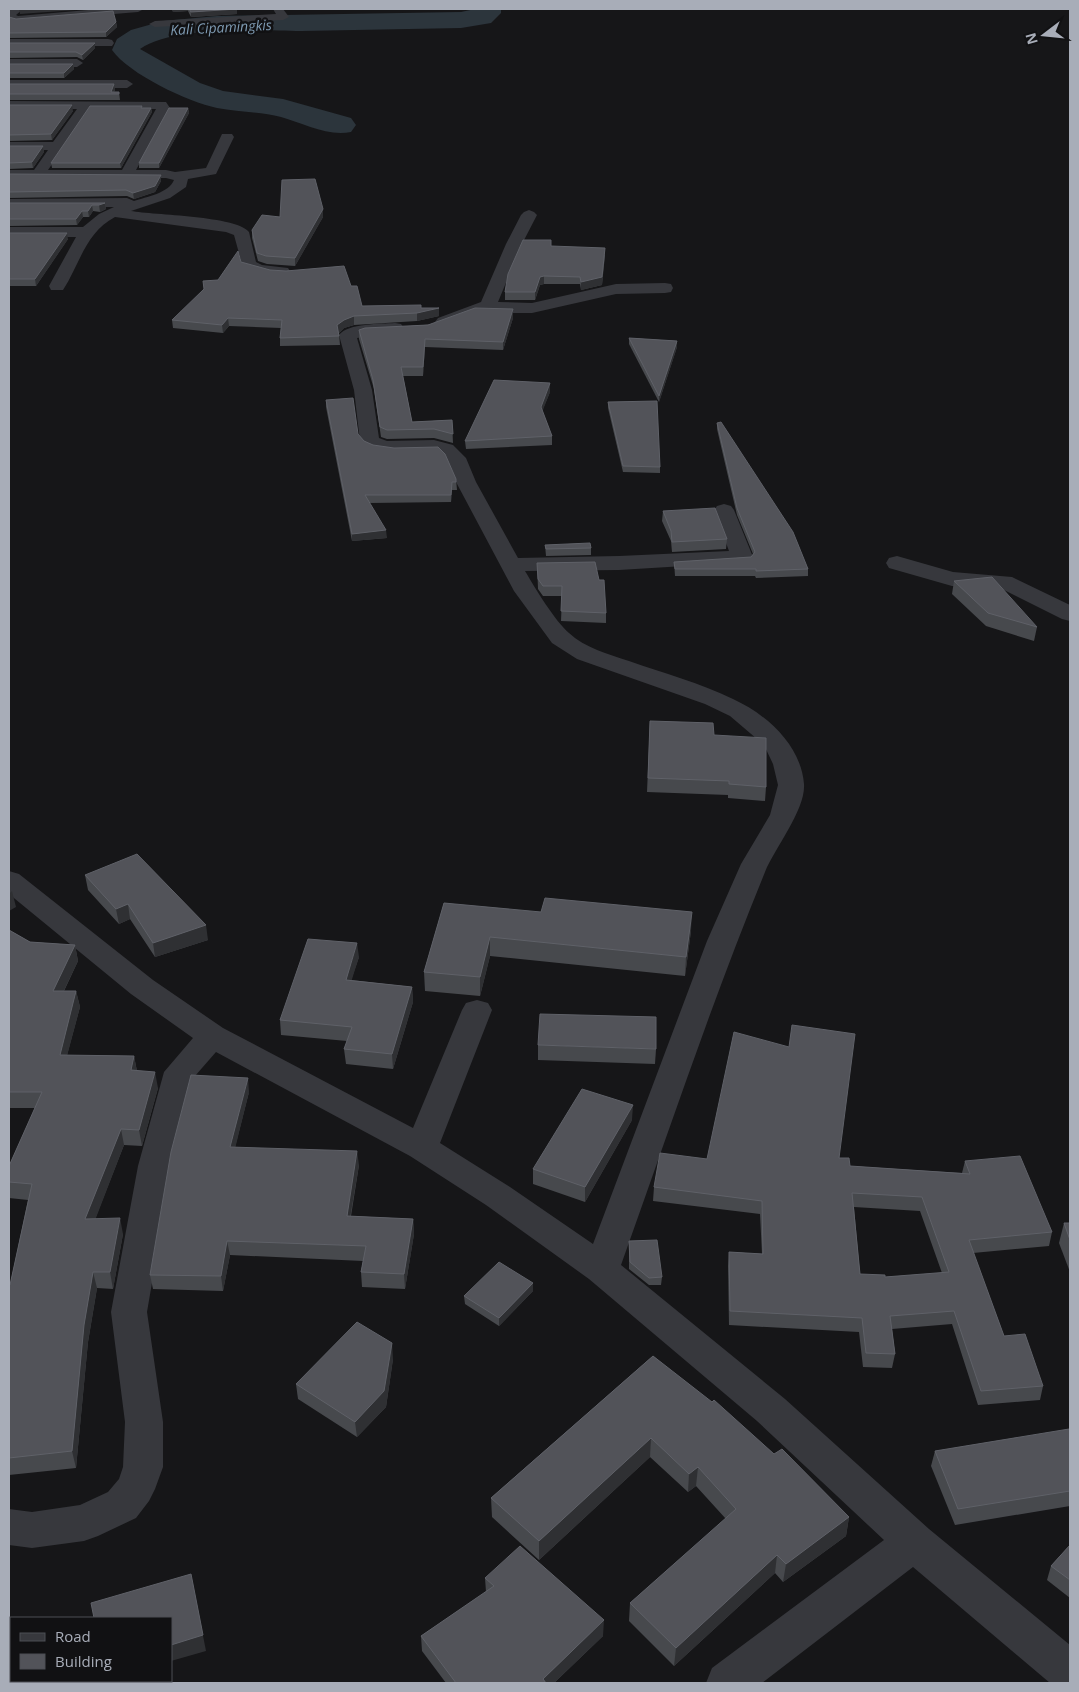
<svg xmlns="http://www.w3.org/2000/svg" width="1079" height="1692" viewBox="0 0 1079 1692" font-family="'Open Sans',sans-serif">
  <style>
    .lines { fill: none; stroke-linecap: round; stroke-linejoin: round }
    .river { fill: #2c353c; fill-rule: evenodd }
    .street { fill: #37383d; fill-rule: evenodd }
    .wall { fill: #47494d; fill-rule: evenodd }
    .shaded-wall { fill: #2f3033 }
    .building { fill: #525359; stroke: #5f6168; fill-rule: evenodd }
    .labels { text-anchor: middle; dominant-baseline: central; stroke-width: 5; stroke-linejoin: round; paint-order: stroke }
    .far-water-label { font-size: 14px; font-style: italic; fill: #7f9bb3; stroke: #111113 }
  </style>
  <rect width="100%" height="100%" fill="#161618"/>
  <g class="lines">
    <path class="river" d="M 475,9 L 501,9 L 501,13 L 491,23 L 461,28 C 408,29 354,30 301,31 C 257,31 176,25 140,49 L 200,83 L 223,91 L 283,99 L 351,118 L 356,125 L 351,132 C 328,137 303,123 281,117 C 261,112 238,112 217,108 C 188,102 129,74 112,50 L 117,39 L 131,30 L 163,21 L 217,16 L 461,12 Z"/>
    <g class="street">
      <polygon points="11,9 23,9 16,15 18,16 100,9 144,9 138,12 17,22 9,20 9,10"/>
      <polygon points="273,9 283,9 289,17 283,20 155,27 149,24 155,21 276,14"/>
      <polygon points="108,39 112,40 114,43 112,46 9,46 9,39"/>
      <polygon points="9,59 77,59 83,63 77,67 9,67"/>
      <polygon points="9,80 127,80 133,84 127,88 9,88"/>
      <path d="M 9,101 L 166,102 L 170,108 L 136,170 L 166,170 L 175,172 L 206,168 L 222,134 L 232,134 L 234,137 L 216,174 L 188,179 L 186,187 L 170,198 L 131,211 C 153,215 238,216 249,232 L 256,262 L 262,265 L 288,268 L 290,271 L 288,274 C 273,278 257,275 243,268 L 234,235 L 226,232 L 115,217 C 85,233 80,264 63,290 L 51,290 L 49,286 L 76,237 L 9,237 L 9,227 L 83,227 L 99,214 L 114,207 L 9,207 L 9,199 L 127,198 L 134,201 C 146,197 169,193 174,180 L 166,178 L 9,178 L 9,170 L 34,170 L 48,150 L 9,150 L 9,142 L 53,142 L 77,109 L 9,109 ZM 90,109 L 156,109 L 122,170 L 48,170 Z"/>
      <polygon points="529,210 534,212 537,215 522,244 498,302 532,303 616,284 665,283 671,284 673,288 671,292 665,293 616,294 532,313 505,313 489,310 450,326 444,327 438,326 435,322 438,318 481,302 506,244 521,215 524,212"/>
      <path d="M 395,323 L 401,324 L 404,328 L 401,332 L 357,338 L 372,390 L 379,438 L 387,441 L 434,440 L 453,445 L 466,458 L 476,482 L 518,558 L 619,556 L 729,551 L 714,510 L 717,506 L 724,504 L 731,506 L 734,510 L 753,557 L 750,562 L 619,570 L 525,571 C 535,588 555,621 569,633 C 585,648 608,654 629,661 C 663,673 700,683 733,699 C 766,714 801,745 804,784 C 806,809 775,848 765,872 C 712,1001 668,1134 621,1265 L 785,1399 L 929,1529 L 1070,1645 L 1070,1683 L 1050,1683 L 913,1567 L 762,1683 L 706,1683 L 712,1668 L 884,1540 L 757,1421 L 589,1279 L 486,1205 L 410,1156 L 216,1052 L 195,1076 L 172,1166 L 147,1312 L 163,1422 L 163,1467 L 155,1489 L 149,1501 L 136,1518 L 98,1536 L 84,1541 L 32,1548 L 9,1545 L 9,1509 L 32,1512 L 80,1505 L 108,1492 L 119,1479 L 123,1467 L 125,1422 L 111,1312 L 138,1166 L 164,1072 L 193,1038 L 131,994 L 9,894 L 9,871 L 19,874 L 153,980 L 223,1028 L 413,1128 L 462,1010 L 466,1003 L 477,1000 L 488,1003 L 492,1010 L 440,1143 L 510,1187 L 593,1244 L 707,941 L 741,864 L 770,815 L 778,785 L 773,764 L 764,745 L 730,716 L 705,704 L 577,659 L 552,643 L 514,591 L 456,482 L 447,460 L 439,453 L 434,452 C 415,452 372,459 360,441 L 354,390 L 339,335 C 348,323 381,324 395,323 Z"/>
      <polygon points="897,556 953,572 1012,577 1070,605 1070,621 1062,619 1002,589 952,586 889,568 886,563 889,558"/>
    </g>
  </g>
  <g class="wall">
    <polygon points="172,9 236,9 237,14 191,17 188,11 173,12"/>
    <polygon points="9,17 16,19 116,22 117,27 106,37 9,38"/>
    <polygon points="9,43 95,43 95,48 83,60 77,57 9,58"/>
    <polygon points="9,64 73,64 74,69 64,78 9,78"/>
    <polygon points="9,84 114,84 115,90 114,92 119,92 120,100 9,100"/>
    <polygon points="9,105 73,111 52,140 9,141"/>
    <polygon points="142,108 151,108 152,112 121,168 52,168 51,163"/>
    <polygon points="188,108 189,113 159,168 139,168 139,163"/>
    <polygon points="9,146 43,146 44,152 33,168 9,169"/>
    <polygon points="9,174 161,175 161,181 155,192 134,199 127,196 9,198"/>
    <polygon points="9,203 105,203 106,209 100,212 93,211 89,217 83,217 77,225 9,226"/>
    <polygon points="323,209 323,217 295,266 267,264 258,261 252,238 252,230 280,217"/>
    <polygon points="9,233 68,239 36,286 9,286"/>
    <polygon points="551,246 605,255 602,285 581,290 580,284 544,284 540,285 535,300 505,300 505,292"/>
    <polygon points="241,262 270,270 351,286 362,306 421,308 439,316 417,321 354,325 344,328 339,333 340,345 280,346 280,338 281,328 229,326 223,333 173,328 172,320 218,280"/>
    <polygon points="513,318 503,350 425,347 423,376 403,376 412,422 452,420 453,443 434,438 387,439 381,437 374,389 359,339 359,330"/>
    <polygon points="629,338 677,341 677,347 659,402 629,344"/>
    <polygon points="550,392 542,411 552,436 552,445 466,449 465,441"/>
    <polygon points="326,400 364,441 456,479 457,490 452,490 451,502 369,503 387,538 352,541 326,407"/>
    <polygon points="608,402 660,467 660,473 623,472 608,408"/>
    <polygon points="717,423 808,569 808,576 756,578 755,576 675,576 674,562 751,557 753,554 737,515 717,429"/>
    <polygon points="663,511 727,539 726,549 672,552 671,541 662,521"/>
    <polygon points="545,545 591,548 591,555 546,556"/>
    <polygon points="537,563 606,613 606,623 561,621 562,596 543,596 538,589"/>
    <polygon points="954,581 1037,627 1034,641 986,626 952,594"/>
    <polygon points="650,721 714,735 766,787 765,801 728,798 728,795 647,792"/>
    <polygon points="85,875 208,940 155,957 130,919 119,924 88,890"/>
    <polygon points="444,903 691,931 685,976 490,956 480,996 425,991 424,972"/>
    <polygon points="9,930 30,942 75,945 78,961 64,991 76,991 80,1007 67,1055 134,1056 137,1071 158,1088 142,1146 124,1145 95,1219 123,1234 113,1289 97,1288 88,1342 76,1468 9,1475 9,1285 10,1285 28,1200 9,1198 9,1166 35,1108 9,1108"/>
    <polygon points="359,957 351,980 412,987 413,1002 393,1069 346,1064 344,1049 347,1041 281,1035 280,1020"/>
    <polygon points="538,1045 656,1049 655,1064 538,1060"/>
    <polygon points="249,1092 235,1147 359,1165 351,1216 413,1219 414,1234 405,1289 362,1287 361,1272 363,1261 230,1255 223,1291 153,1289 150,1275"/>
    <polygon points="632,1120 585,1202 533,1184 533,1169"/>
    <path d="M 839,1158 L 850,1166 L 962,1173 L 965,1161 L 1052,1232 L 1049,1246 L 973,1253 L 1004,1336 L 1043,1386 L 1040,1400 L 978,1405 L 952,1324 L 892,1329 L 895,1354 L 892,1368 L 863,1367 L 859,1332 L 729,1325 L 728,1266 L 729,1252 L 762,1254 L 760,1214 L 653,1201 L 654,1187 L 707,1159 ZM 854,1207 L 920,1211 L 942,1273 L 885,1277 L 860,1274 Z"/>
    <polygon points="1064,1223 1070,1223 1070,1272 1059,1243"/>
    <polygon points="629,1241 662,1277 661,1285 649,1285 629,1269"/>
    <polygon points="533,1283 533,1291 499,1326 465,1304 464,1296"/>
    <polygon points="653,1356 774,1454 849,1517 846,1536 783,1582 775,1573 674,1666 629,1621 630,1603 726,1519 696,1486 688,1492 650,1457 539,1560 492,1517 491,1498"/>
    <polygon points="393,1359 386,1407 357,1437 298,1399 296,1384"/>
    <polygon points="1070,1431 1070,1506 955,1525 931,1466 935,1451"/>
    <polygon points="1070,1545 1070,1598 1047,1580 1051,1566"/>
    <polygon points="485,1578 603,1636 554,1683 446,1683 422,1651 421,1636 486,1592"/>
  </g>
  <g class="shaded-wall">
    <polygon points="19,9 89,9 20,14"/>
    <polygon points="172,9 188,9 188,11 173,12"/>
    <polygon points="237,9 237,14 191,17 191,12"/>
    <polygon points="116,22 117,27 106,37 106,32"/>
    <polygon points="95,43 95,48 83,60 82,55"/>
    <polygon points="73,64 74,69 64,78 64,73"/>
    <polygon points="114,84 115,90 113,94 111,92"/>
    <polygon points="72,105 73,111 52,140 51,134"/>
    <polygon points="151,108 152,112 121,168 120,163"/>
    <polygon points="188,108 189,113 159,168 159,163"/>
    <polygon points="43,146 44,152 33,168 32,162"/>
    <polygon points="161,175 161,181 155,192 134,199 133,193"/>
    <polygon points="105,203 106,209 100,212 99,205"/>
    <polygon points="92,205 93,211 89,217 88,211"/>
    <polygon points="323,209 323,217 295,266 295,258"/>
    <polygon points="82,211 83,217 77,225 76,219"/>
    <polygon points="67,233 68,239 36,286 35,279"/>
    <polygon points="605,248 602,285 581,290 581,282"/>
    <polygon points="544,276 544,284 540,285 535,300 535,292 540,277"/>
    <polygon points="439,308 439,316 417,321 417,313"/>
    <polygon points="513,309 513,318 503,350 503,342"/>
    <polygon points="354,316 354,325 344,328 338,334 337,325 344,320"/>
    <polygon points="228,318 229,326 223,333 222,325"/>
    <polygon points="425,339 425,347 423,376 423,367"/>
    <polygon points="677,341 677,347 659,402 659,396"/>
    <polygon points="550,383 550,392 541,415 541,407"/>
    <polygon points="452,482 452,490 451,502 451,495"/>
    <polygon points="386,530 387,538 352,541 352,534"/>
    <polygon points="12,891 16,907 9,911 9,894"/>
    <polygon points="128,904 130,919 119,924 116,909"/>
    <polygon points="692,912 691,931 685,976 686,957"/>
    <polygon points="206,925 208,940 155,957 153,943"/>
    <polygon points="490,937 490,956 480,996 480,977"/>
    <polygon points="357,943 359,957 347,995 346,980"/>
    <polygon points="75,945 78,961 56,1007 53,991"/>
    <polygon points="412,987 413,1002 393,1069 392,1054"/>
    <polygon points="76,991 80,1007 63,1071 60,1055"/>
    <polygon points="134,1056 137,1072 131,1070"/>
    <polygon points="155,1072 158,1088 142,1146 139,1130"/>
    <polygon points="248,1078 249,1092 232,1161 230,1147"/>
    <polygon points="633,1105 632,1120 585,1202 585,1187"/>
    <polygon points="121,1129 124,1145 89,1236 85,1219"/>
    <polygon points="357,1151 359,1165 348,1230 347,1216"/>
    <polygon points="120,1218 123,1234 113,1289 110,1272"/>
    <polygon points="413,1219 414,1234 405,1289 404,1274"/>
    <polygon points="227,1241 230,1255 223,1291 221,1276"/>
    <polygon points="93,1272 97,1288 88,1342 76,1468 72,1451 84,1325"/>
    <polygon points="533,1283 533,1291 499,1326 499,1318"/>
    <polygon points="392,1343 393,1359 386,1407 357,1437 355,1422"/>
    <polygon points="651,1438 650,1457 539,1560 539,1541"/>
    <polygon points="698,1467 696,1486 688,1492 689,1474"/>
    <polygon points="849,1517 846,1536 783,1582 786,1564"/>
    <polygon points="777,1555 775,1573 674,1666 676,1648"/>
    <polygon points="191,1574 206,1651 171,1661 171,1645"/>
    <polygon points="604,1620 603,1636 554,1683 543,1683 543,1679"/>
  </g>
  <g class="building">
    <polygon points="189,9 237,9 191,12"/>
    <polygon points="113,11 116,22 106,32 9,33 9,17 16,19"/>
    <polygon points="9,43 95,43 82,55 76,52 9,52"/>
    <polygon points="9,64 73,64 64,73 9,73"/>
    <polygon points="9,84 114,84 111,92 119,92 119,94 9,94"/>
    <polygon points="9,105 72,105 51,134 9,135"/>
    <polygon points="90,106 142,106 141,108 151,108 120,163 51,163"/>
    <polygon points="169,108 188,108 159,163 139,163"/>
    <polygon points="9,146 43,146 32,162 9,163"/>
    <polygon points="9,174 161,175 155,186 133,193 126,190 9,192"/>
    <polygon points="315,179 323,209 295,258 266,256 257,253 252,230 262,215 280,217 282,180"/>
    <polygon points="9,203 105,203 99,205 92,205 88,211 82,211 76,219 9,219"/>
    <polygon points="9,233 67,233 35,279 9,279"/>
    <polygon points="523,240 551,240 551,246 605,248 602,277 581,282 580,277 544,276 540,277 535,292 505,292 508,274"/>
    <polygon points="238,251 241,262 270,270 286,271 344,266 351,286 357,286 362,306 421,305 421,308 439,308 417,313 354,316 344,320 337,325 339,336 280,338 282,320 228,318 222,325 172,320 204,289 203,281 218,280"/>
    <polygon points="475,308 513,309 503,342 425,339 423,367 401,367 412,422 452,420 453,434 434,429 387,430 380,427 373,380 359,330 365,328 428,325"/>
    <polygon points="629,338 677,341 659,396"/>
    <polygon points="494,380 550,383 541,407 552,436 465,441"/>
    <polygon points="353,398 358,434 364,441 373,445 394,448 438,447 445,454 456,479 456,482 452,482 451,495 365,495 386,530 352,534 326,400"/>
    <polygon points="657,401 660,467 623,466 608,402"/>
    <polygon points="721,422 793,532 808,569 756,571 756,569 675,569 674,562 751,557 755,552 737,508 717,423"/>
    <polygon points="715,508 727,539 672,542 671,531 663,511"/>
    <polygon points="590,543 591,548 546,549 545,545"/>
    <polygon points="595,562 599,580 604,580 606,613 561,611 562,586 543,586 538,579 537,563"/>
    <polygon points="992,577 1037,627 988,613 954,581"/>
    <polygon points="650,721 713,723 714,735 766,738 766,787 729,784 729,781 648,778"/>
    <polygon points="137,854 206,925 153,943 128,904 116,909 85,875"/>
    <polygon points="545,898 692,912 686,957 490,937 480,977 424,972 444,903 541,912"/>
    <polygon points="9,930 30,942 75,945 53,991 76,991 60,1055 134,1056 131,1070 155,1072 139,1130 121,1129 85,1219 120,1218 110,1272 93,1272 84,1325 72,1451 9,1458 9,1285 10,1285 32,1184 9,1182 9,1166 42,1092 9,1092"/>
    <polygon points="308,939 357,943 346,980 412,987 392,1054 344,1049 352,1027 280,1020"/>
    <polygon points="540,1014 656,1017 656,1049 538,1045"/>
    <path d="M 792,1025 L 855,1034 L 839,1158 L 849,1158 L 850,1166 L 970,1174 L 965,1161 L 1020,1156 L 1052,1232 L 969,1240 L 1004,1336 L 1025,1334 L 1043,1386 L 981,1391 L 954,1311 L 890,1316 L 895,1354 L 866,1353 L 862,1318 L 730,1311 L 729,1252 L 763,1254 L 762,1201 L 654,1187 L 660,1153 L 707,1159 L 734,1032 L 789,1047 ZM 852,1193 L 922,1197 L 949,1272 L 885,1277 L 885,1275 L 860,1274 Z"/>
    <polygon points="191,1075 248,1078 230,1147 357,1151 347,1216 413,1219 404,1274 361,1272 366,1246 227,1241 221,1276 150,1275 171,1152"/>
    <polygon points="582,1089 633,1105 585,1187 533,1169"/>
    <polygon points="1064,1223 1070,1223 1070,1240"/>
    <polygon points="657,1240 662,1277 649,1278 630,1262 629,1241"/>
    <polygon points="499,1262 533,1283 499,1318 464,1296"/>
    <polygon points="357,1322 392,1343 384,1391 355,1422 296,1384"/>
    <polygon points="653,1356 712,1402 714,1400 774,1454 782,1449 849,1517 786,1564 777,1555 676,1648 630,1603 736,1509 698,1467 689,1474 651,1438 539,1541 491,1498"/>
    <polygon points="1069,1429 1070,1431 1070,1491 958,1509 935,1451"/>
    <polygon points="1070,1545 1070,1580 1051,1566"/>
    <polygon points="520,1546 604,1620 543,1679 546,1683 456,1683 421,1636 494,1586 485,1578"/>
    <polygon points="191,1574 203,1635 171,1645 171,1618 94,1618 91,1603"/>
  </g>
  <g class="labels">
    <g class="far-water-label">
      <text transform="translate(221 27) rotate(-3)">Kali Cipamingkis</text>
    </g>
  </g>
  <rect width="1079" height="1692" fill="none" stroke="#a8adb8" stroke-width="20"/>
  <rect x="10" y="1617" width="162" height="65" fill="#111113" stroke="#4d4f55"/>
  <rect x="20" y="1633" width="25" height="8" fill="#37383d" stroke="#4d4f55"/>
  <text x="55" y="1642" font-size="15" fill="#a8adb8">Road</text>
  <rect x="20" y="1654" width="25" height="15" fill="#525359" stroke="#4d4f55"/>
  <text x="55" y="1667" font-size="15" fill="#a8adb8">Building</text>
  <g transform="translate(1044 35) rotate(254)" stroke="#111113" stroke-width="4" paint-order="stroke">
  <path d="M0-4L9 19L0 12L-9 19Z" fill="#a8adb8"/>
  <text y="-8" font-size="14" font-weight="bold" text-anchor="middle" fill="#a8adb8">N</text>
  </g>
</svg>
